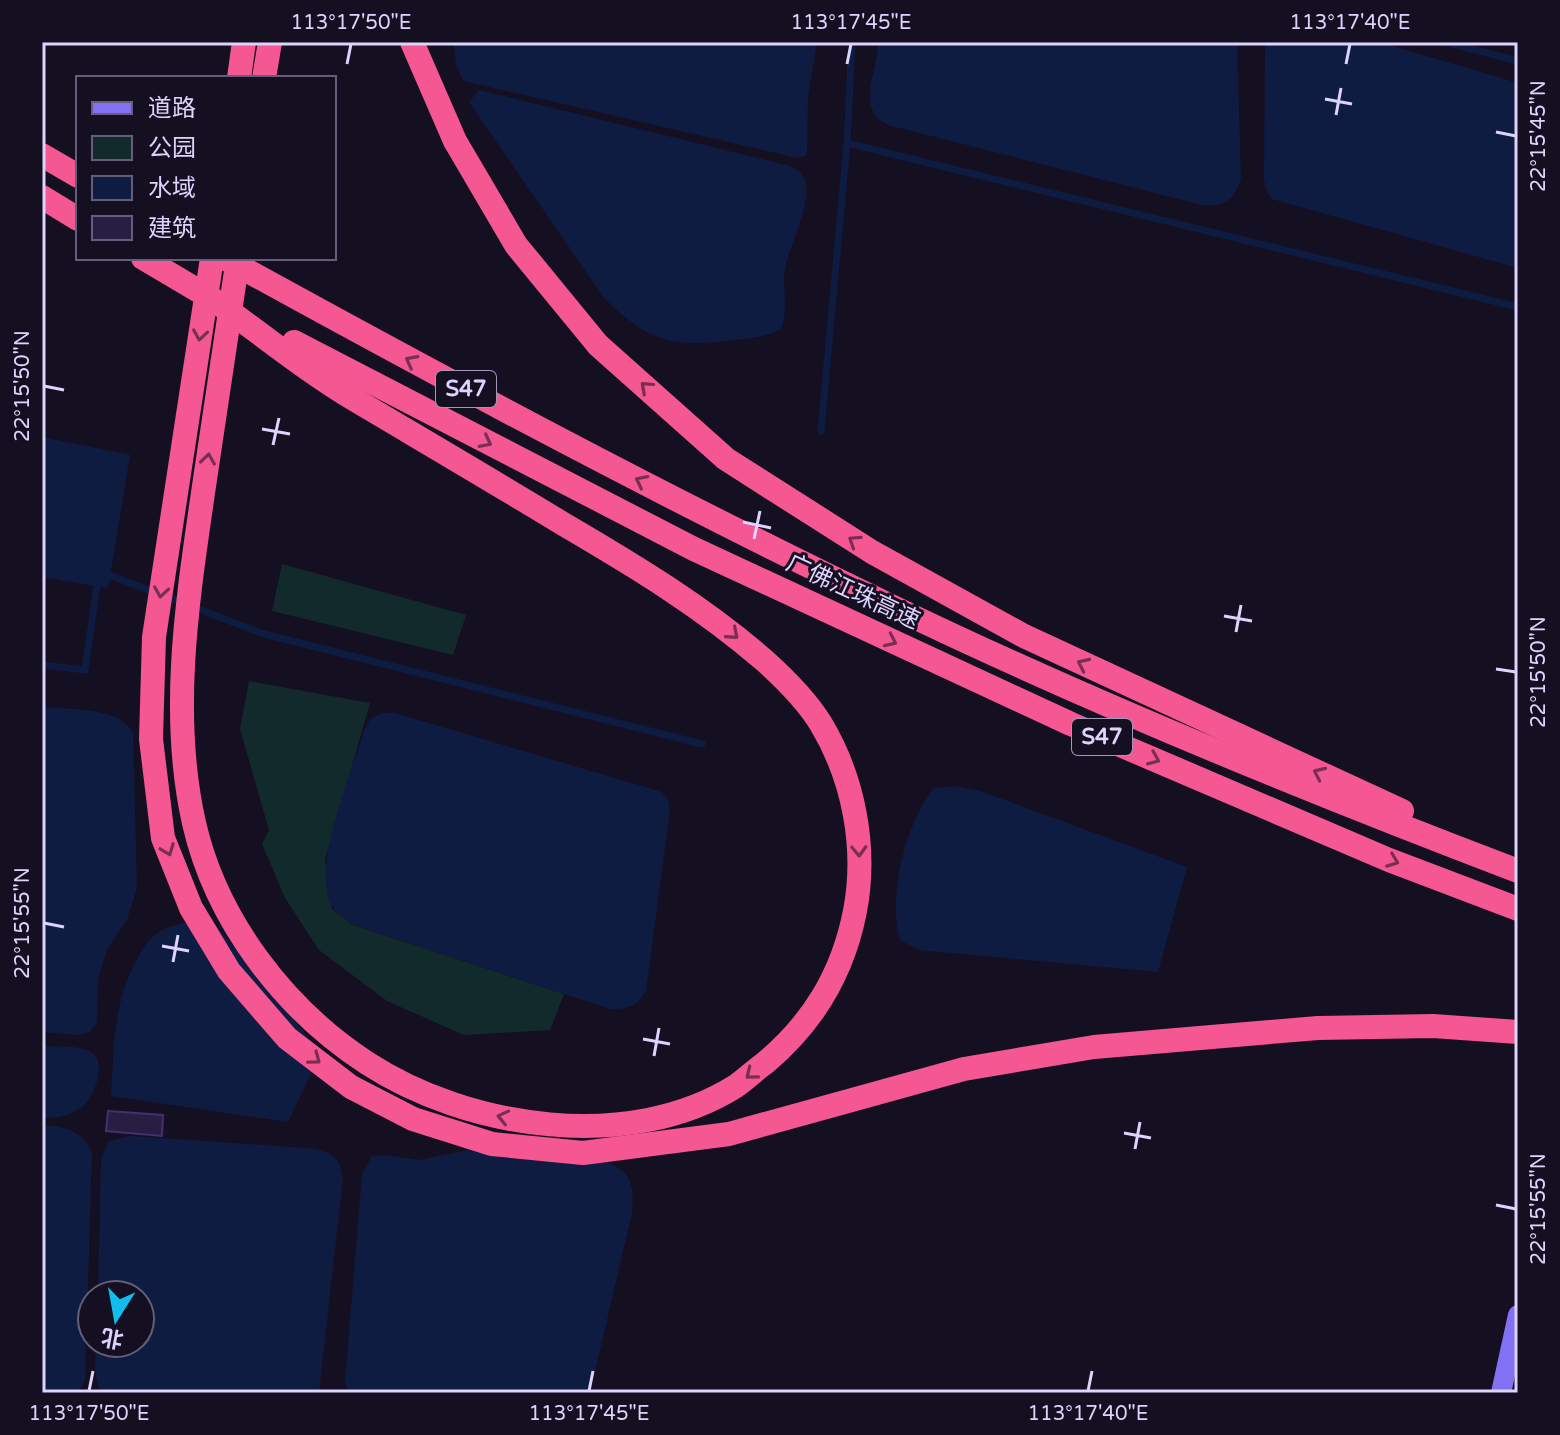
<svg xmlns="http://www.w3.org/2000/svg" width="1560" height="1435" viewBox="0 0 1560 1435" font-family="'Varela Round','Noto Sans SC',sans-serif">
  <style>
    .green { fill: #132a2c }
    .water { fill: #0f1c41 }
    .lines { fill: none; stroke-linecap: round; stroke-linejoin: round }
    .stream { stroke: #0f1c41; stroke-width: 7 }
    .building { fill: #281d42; stroke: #43306c; stroke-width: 2 }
    .secondary { stroke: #8371f5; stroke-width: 20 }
    .motorway { stroke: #f45791; stroke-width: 24 }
    .oneway { stroke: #792f54 }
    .ticks { fill: none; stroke: #ddd3fc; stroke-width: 3 }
    .labels { text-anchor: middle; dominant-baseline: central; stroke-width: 6; stroke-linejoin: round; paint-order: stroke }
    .shield { fill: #150f22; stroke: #a198bb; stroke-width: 2 }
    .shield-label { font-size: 22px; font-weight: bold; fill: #ddd3fc }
    .street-label { font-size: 24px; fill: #ddd3fc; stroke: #150f22 }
    .neatline { fill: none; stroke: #ddd3fc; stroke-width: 3 }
    .ticks-label { font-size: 20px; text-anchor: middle; fill: #ddd3fc }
  </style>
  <rect width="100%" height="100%" fill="#150f22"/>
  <g class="green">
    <polygon points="282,564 466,615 453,655 272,611"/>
    <polygon points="249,681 370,703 325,860 332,909 353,925 564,994 550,1030 464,1035 387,1001 319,950 285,898 262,844 269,830 240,729"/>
  </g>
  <g class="water">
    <polygon points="454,42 817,42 808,96 807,155 798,158 463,81 456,65"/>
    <path d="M 878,42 L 1237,42 L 1241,178 C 1234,200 1225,207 1202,205 L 888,125 C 854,108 878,73 878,42 Z"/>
    <polygon points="1265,42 1379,42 1518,83 1518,268 1272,199 1267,192 1264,180"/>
    <path d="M 479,90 L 778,163 C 786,165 795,166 801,173 C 818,193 789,246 785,268 C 782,289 789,309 781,329 C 766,337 750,338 733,340 C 671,348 649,342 604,298 L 469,102 Z"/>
    <polygon points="42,437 130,455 108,588 42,577"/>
    <path d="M 42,707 C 69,710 120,706 133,733 L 137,888 L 127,920 L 107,949 L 98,980 L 97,1022 L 90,1032 L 77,1035 L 42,1032 Z"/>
    <path d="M 382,713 L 395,713 L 662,792 L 668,800 L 670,810 L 646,991 C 636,1007 628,1009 610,1009 L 353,925 C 346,919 335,913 331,905 C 312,864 351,774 364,731 L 370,719 Z"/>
    <path d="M 956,786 L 983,792 L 1187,867 L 1158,972 L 919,950 L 900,940 C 887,896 906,822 934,788 Z"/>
    <path d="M 195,921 L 214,923 L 321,1053 L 288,1122 L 111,1096 C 114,1049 113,1003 136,961 C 142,950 148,939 159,932 C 170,925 182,923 195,921 Z"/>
    <path d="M 42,1046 C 56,1047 74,1045 87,1050 C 109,1057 96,1094 84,1105 C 72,1116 58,1118 42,1118 Z"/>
    <path d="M 42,1125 C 65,1126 83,1131 92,1153 L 85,1380 C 78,1400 60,1393 42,1393 Z"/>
    <path d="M 131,1136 L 306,1148 C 329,1152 339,1152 343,1178 L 319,1393 L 103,1393 C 92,1379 96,1361 96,1343 L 140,1343 L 140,1295 L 98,1295 L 101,1159 L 109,1141 Z"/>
    <path d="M 474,1149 C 508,1151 606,1146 627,1176 C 634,1187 633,1200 632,1213 L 590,1393 L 348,1393 L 345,1381 L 362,1174 L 372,1156 L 385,1155 L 419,1160 Z"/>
  </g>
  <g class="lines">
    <g class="stream">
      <polyline points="1445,42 1518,61"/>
      <polyline points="847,143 1518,307"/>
      <polyline points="821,431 847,143 852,42"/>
      <polyline points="104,573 264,634 702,744"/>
      <polyline points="42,665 85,670 98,579"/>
    </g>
  </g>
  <polygon class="building" points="108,1111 163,1115 162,1136 106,1131"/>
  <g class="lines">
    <polyline class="secondary" points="1501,1393 1518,1315"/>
    <g class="motorway">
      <polyline points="412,42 455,141 516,245 598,345 726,459 872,552 1024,636 1402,811"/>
      <polyline points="239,78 244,42"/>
      <polyline points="264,78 270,42"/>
      <polyline points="42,155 78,176"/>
      <polyline points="42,197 78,219"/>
      <polyline points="143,258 219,303"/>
      <polyline points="212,258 154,637 151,739 163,838 191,908 229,971 287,1038 351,1087 413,1119 492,1144 583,1153 729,1134 964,1069 1094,1047 1318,1028 1433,1026 1518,1032"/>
      <path d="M 226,259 C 444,379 664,497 889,605 C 1094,704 1305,790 1518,871"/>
      <path d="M 218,303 C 264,336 308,372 357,401 C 426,442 496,483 565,525 C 635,566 703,607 765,661 C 785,679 807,701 821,724 C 854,779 867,848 855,911 C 843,973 814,1022 765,1063 C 755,1070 746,1079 736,1086 C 630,1153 468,1129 367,1063 C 284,1009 216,920 194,823 C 169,712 188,597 204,486 C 216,410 227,334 238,258"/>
      <polyline points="294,342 694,549 1071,724 1389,860 1518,909"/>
    </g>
  </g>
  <defs><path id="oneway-chevron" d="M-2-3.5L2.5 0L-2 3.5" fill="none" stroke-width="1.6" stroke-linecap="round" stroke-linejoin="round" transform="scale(2)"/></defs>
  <g class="oneway">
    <use href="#oneway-chevron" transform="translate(200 335) rotate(99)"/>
    <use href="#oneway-chevron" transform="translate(411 361) rotate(-152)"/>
    <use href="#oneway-chevron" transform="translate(646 387) rotate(-138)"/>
    <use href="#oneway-chevron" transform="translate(486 442) rotate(27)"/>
    <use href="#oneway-chevron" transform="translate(208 459) rotate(-82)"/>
    <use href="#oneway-chevron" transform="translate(641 481) rotate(-153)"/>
    <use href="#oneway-chevron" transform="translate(854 541) rotate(-147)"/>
    <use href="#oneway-chevron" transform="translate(161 592) rotate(99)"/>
    <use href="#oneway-chevron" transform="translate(733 634) rotate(41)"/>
    <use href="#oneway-chevron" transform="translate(891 641) rotate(25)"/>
    <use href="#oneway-chevron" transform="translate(1083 664) rotate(-155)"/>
    <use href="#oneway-chevron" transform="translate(1154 759) rotate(23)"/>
    <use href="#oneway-chevron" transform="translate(1319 773) rotate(-155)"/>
    <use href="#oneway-chevron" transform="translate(168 850) rotate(69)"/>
    <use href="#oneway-chevron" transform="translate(859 851) rotate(88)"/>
    <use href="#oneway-chevron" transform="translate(1393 861) rotate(21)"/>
    <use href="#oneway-chevron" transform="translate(315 1059) rotate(37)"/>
    <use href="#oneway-chevron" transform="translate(751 1074) rotate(141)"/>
    <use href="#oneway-chevron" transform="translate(503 1117) rotate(-167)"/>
  </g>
  <path class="ticks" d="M 347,64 L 351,44M 847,64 L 851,44M 1346,64 L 1350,44M 1325,99 L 1352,104M 1336,115 L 1341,88M 1496,132 L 1516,136M 44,386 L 64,390M 262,429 L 290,434M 273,445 L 279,418M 743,522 L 771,528M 754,539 L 760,511M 1224,616 L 1252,621M 1236,632 L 1241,605M 1496,669 L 1516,672M 44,923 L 64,927M 162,946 L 189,951M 173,962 L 178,935M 643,1039 L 670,1044M 654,1056 L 659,1028M 1124,1133 L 1151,1138M 1135,1149 L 1140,1122M 1496,1205 L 1516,1209M 89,1391 L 93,1371M 589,1391 L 593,1371M 1088,1391 L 1092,1371"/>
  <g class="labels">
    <g class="shield">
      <rect x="436" y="371" width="60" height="36" rx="6"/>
      <rect x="1072" y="719" width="60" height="36" rx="6"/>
    </g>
    <g class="shield-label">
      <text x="466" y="389">S47</text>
      <text x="1102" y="737">S47</text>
    </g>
    <g class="street-label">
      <text transform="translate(853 592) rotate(25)">广佛江珠高速</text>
    </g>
  </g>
  <rect width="1560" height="1435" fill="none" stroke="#150f22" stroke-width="88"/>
  <rect x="76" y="76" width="260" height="184" fill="#150f22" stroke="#655d79" stroke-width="2"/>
  <rect x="92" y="102" width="40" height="12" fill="#8371f5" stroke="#655d79" stroke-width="2"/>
  <text x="148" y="116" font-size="24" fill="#ddd3fc">道路</text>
  <rect x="92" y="136" width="40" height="24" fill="#132a2c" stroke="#655d79" stroke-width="2"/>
  <text x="148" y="156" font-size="24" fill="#ddd3fc">公园</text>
  <rect x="92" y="176" width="40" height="24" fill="#0f1c41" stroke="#655d79" stroke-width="2"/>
  <text x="148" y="196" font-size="24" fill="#ddd3fc">水域</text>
  <rect x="92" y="216" width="40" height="24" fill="#281d42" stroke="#655d79" stroke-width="2"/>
  <text x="148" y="236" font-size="24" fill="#ddd3fc">建筑</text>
  <g transform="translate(116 1319) rotate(191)"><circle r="38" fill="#150f22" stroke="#655d79" stroke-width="2"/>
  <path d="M0-6L14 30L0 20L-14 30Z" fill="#10bdec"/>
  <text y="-12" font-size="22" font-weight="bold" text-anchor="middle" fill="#ddd3fc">北</text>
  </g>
  <rect x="44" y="44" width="1472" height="1347" class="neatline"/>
  <g class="ticks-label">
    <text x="351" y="29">113°17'50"E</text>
    <text x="851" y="29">113°17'45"E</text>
    <text x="1350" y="29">113°17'40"E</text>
    <text transform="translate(1538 136) rotate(-90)" y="7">22°15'45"N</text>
    <text transform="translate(22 386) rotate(-90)" y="7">22°15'50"N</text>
    <text transform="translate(1538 672) rotate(-90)" y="7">22°15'50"N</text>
    <text transform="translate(22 923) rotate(-90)" y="7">22°15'55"N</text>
    <text transform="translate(1538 1209) rotate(-90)" y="7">22°15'55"N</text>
    <text x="89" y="1420">113°17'50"E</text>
    <text x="589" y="1420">113°17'45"E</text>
    <text x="1088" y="1420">113°17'40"E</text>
  </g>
</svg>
